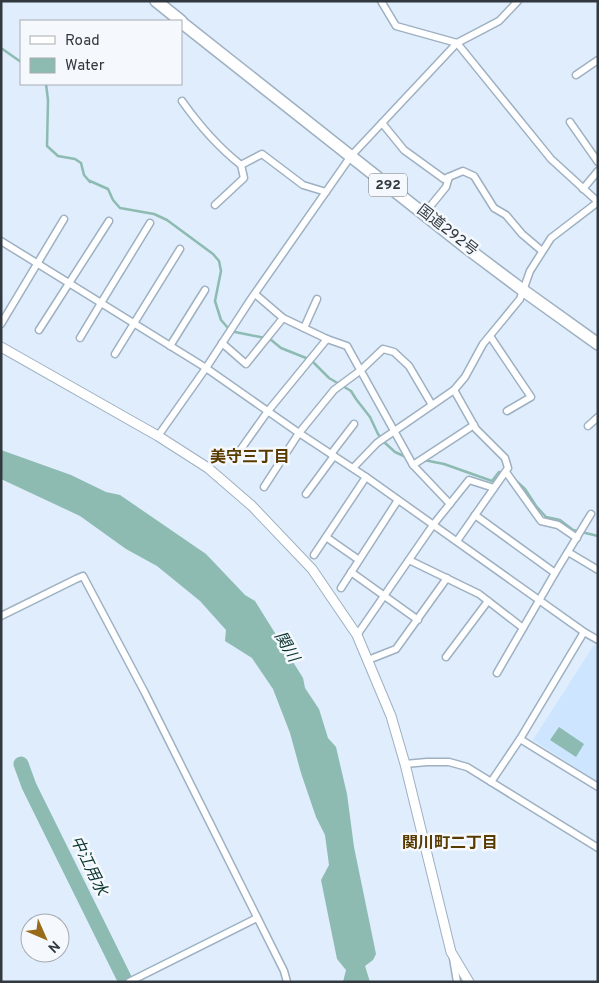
<svg xmlns="http://www.w3.org/2000/svg" width="599" height="983" viewBox="0 0 599 983" font-family="Overpass,'Noto Sans JP',sans-serif">
  <style>
    .built { fill: #cde5fe }
    .water { fill: #8dbbb1 }
    .lines { fill: none; stroke-linecap: round; stroke-linejoin: round }
    .stream { stroke: #8dbbb1; stroke-width: 2.5 }
    .river { stroke: #8dbbb1; stroke-width: 15 }
    .minor-casing { stroke: #9eb0c1; stroke-width: 9 }
    .tertiary-casing { stroke: #9eb0c1; stroke-width: 11 }
    .trunk-casing { stroke: #9eb0c1; stroke-width: 14 }
    .minor { stroke: #fff; stroke-width: 6 }
    .tertiary { stroke: #fff; stroke-width: 9 }
    .trunk { stroke: #fff; stroke-width: 11 }
    .labels { text-anchor: middle; dominant-baseline: central; stroke-width: 5; stroke-linejoin: round; paint-order: stroke }
    .shield { fill: #f5f9fd; stroke: #6c7278; stroke-width: 1 }
    .shield-label { font-size: 14px; font-weight: bold; fill: #31383f }
    .street-label { font-size: 15px; fill: #31383f; stroke: #f5f9fd }
    .neighbourhood-label { font-size: 16px; font-weight: bold; fill: #593b00; stroke: #f5f9fd }
    .water-label { font-size: 16px; font-style: italic; fill: #09352e; stroke: #f5f9fd }
  </style>
  <rect width="100%" height="100%" fill="#dfedfc"/>
  <polygon class="built" points="594,645 598,647 598,782 533,740"/>
  <g class="water">
    <polygon points="1,450 71,475 106,492 120,495 206,554 245,595 255,601 303,678 305,688 319,709 328,738 336,747 347,794 354,847 376,954 373,960 365,966 370,982 343,982 346,970 337,959 321,880 329,865 325,835 316,817 301,773 290,733 273,689 252,658 225,641 226,630 200,601 157,566 126,549 80,516 1,479"/>
    <polygon points="559,727 584,744 576,757 550,740"/>
  </g>
  <g class="lines">
    <g class="stream">
      <polyline points="1,48 21,62"/>
      <polyline points="46,84 48,100 47,146 58,156 75,159 81,163 84,175 90,182 90,181 108,189 113,200 120,208 154,214 167,220 213,254 219,261 221,271 215,301 221,320 228,328 235,332 270,339 281,348 311,360 329,378 351,391 356,399 370,417 378,434 384,442 395,452 406,457"/>
      <polyline points="424,460 444,464 492,481 499,472 502,473"/>
      <polyline points="514,479 525,489 536,506 546,517 560,520 573,530 598,536"/>
    </g>
    <polyline class="river" points="21,764 29,786 126,982"/>
    <defs>
      <g id="minor">
        <polyline points="381,1 396,26 457,43 551,159 598,202"/>
        <polyline points="576,75 598,60"/>
        <path d="M 182,101 C 199,125 218,147 241,165 L 262,154 L 303,185 L 326,192"/>
        <polyline points="570,122 598,162"/>
        <polyline points="382,123 404,150 444,179 463,171 474,176 494,208 506,215 522,234 542,251"/>
        <polyline points="583,189 598,171"/>
        <polyline points="215,205 244,178 241,165"/>
        <polyline points="424,214 446,187 449,177"/>
        <polyline points="1,241 206,368 299,433 366,477 584,632 598,640"/>
        <polyline points="255,294 283,318 327,339"/>
        <polyline points="1,324 64,219"/>
        <polyline points="304,328 317,299"/>
        <polyline points="39,330 109,221"/>
        <polyline points="490,336 531,397 507,411"/>
        <polyline points="80,338 101,303 150,223"/>
        <polyline points="222,343 246,364 283,318"/>
        <polyline points="170,346 205,290"/>
        <polyline points="115,354 180,249"/>
        <polyline points="454,390 476,429 505,458 508,468 457,541"/>
        <polyline points="588,426 598,417"/>
        <polyline points="158,436 206,368 251,299 351,156 457,43 499,21 518,1"/>
        <polyline points="331,454 354,424"/>
        <polyline points="236,456 268,411 327,339 347,346 413,465"/>
        <polyline points="353,468 377,443 454,390 465,377 483,344 520,299 530,271 551,238 598,202"/>
        <polyline points="506,472 541,521 558,525 577,538"/>
        <polyline points="264,487 299,433 334,390 361,370 383,349 394,352 409,366 432,405"/>
        <polyline points="306,494 334,456"/>
        <polyline points="450,504 413,465 474,425"/>
        <polyline points="475,515 555,573"/>
        <polyline points="326,537 359,560"/>
        <polyline points="568,552 598,570"/>
        <polyline points="314,555 366,477"/>
        <polyline points="409,560 479,594 523,628"/>
        <polyline points="351,572 418,620"/>
        <polyline points="341,588 398,500"/>
        <polyline points="1,616 76,579 83,576 145,693 284,971 287,982"/>
        <polyline points="357,635 433,525 469,480 494,488"/>
        <polyline points="446,657 488,601"/>
        <polyline points="368,660 396,649 447,578"/>
        <polyline points="497,673 555,573 591,514"/>
        <polyline points="520,739 598,787"/>
        <polyline points="405,764 427,762 449,762 467,767 598,848"/>
        <polyline points="491,782 520,739 584,632"/>
        <polyline points="453,958 457,982"/>
        <polyline points="129,982 257,918"/>
      </g>
      <polyline id="tertiary" points="1,347 158,436 208,468 252,506 312,569 357,635 391,716 405,764 451,952 469,982"/>
      <g id="trunk">
        <polyline points="156,1 181,21"/>
        <polyline points="181,22 468,249 524,291 598,344"/>
      </g>
    </defs>
    <use href="#minor" class="minor-casing"/>
    <use href="#tertiary" class="tertiary-casing"/>
    <use href="#trunk" class="trunk-casing"/>
    <use href="#minor" class="minor"/>
    <use href="#tertiary" class="tertiary"/>
    <use href="#trunk" class="trunk"/>
  </g>
  <g class="labels">
    <rect class="shield" x="369" y="173.5" width="38" height="23" rx="4"/>
    <g class="shield-label">
      <text x="388" y="185">292</text>
    </g>
    <g class="street-label">
      <text transform="translate(447 231) rotate(38)">国道292号</text>
    </g>
    <g class="neighbourhood-label">
      <text x="250" y="458">美守三丁目</text>
      <text x="450" y="844">関川町二丁目</text>
    </g>
    <g class="water-label">
      <text transform="translate(286 647) rotate(60)">関川</text>
      <text transform="translate(88 866) rotate(64)">中江用水</text>
    </g>
  </g>
  <rect width="599" height="983" fill="none" stroke="#31383f" stroke-width="5"/>
  <rect x="20" y="20" width="162" height="65" fill="#f5f9fd" stroke="#a7acb1"/>
  <rect x="30" y="36" width="25" height="8" fill="#ffffff" stroke="#a7acb1"/>
  <text x="65" y="45" font-size="15" fill="#31383f">Road</text>
  <rect x="30" y="58" width="25" height="15" fill="#8dbbb1" stroke="#a7acb1"/>
  <text x="65" y="70" font-size="15" fill="#31383f">Water</text>
  <g transform="translate(45 938) rotate(135)"><circle r="24" fill="#f5f9fd" stroke="#a7acb1"/>
  <path d="M0-4L9 19L0 12L-9 19Z" fill="#976b19"/>
  <text y="-8" font-size="14" font-weight="bold" text-anchor="middle" fill="#31383f">N</text>
  </g>
</svg>
